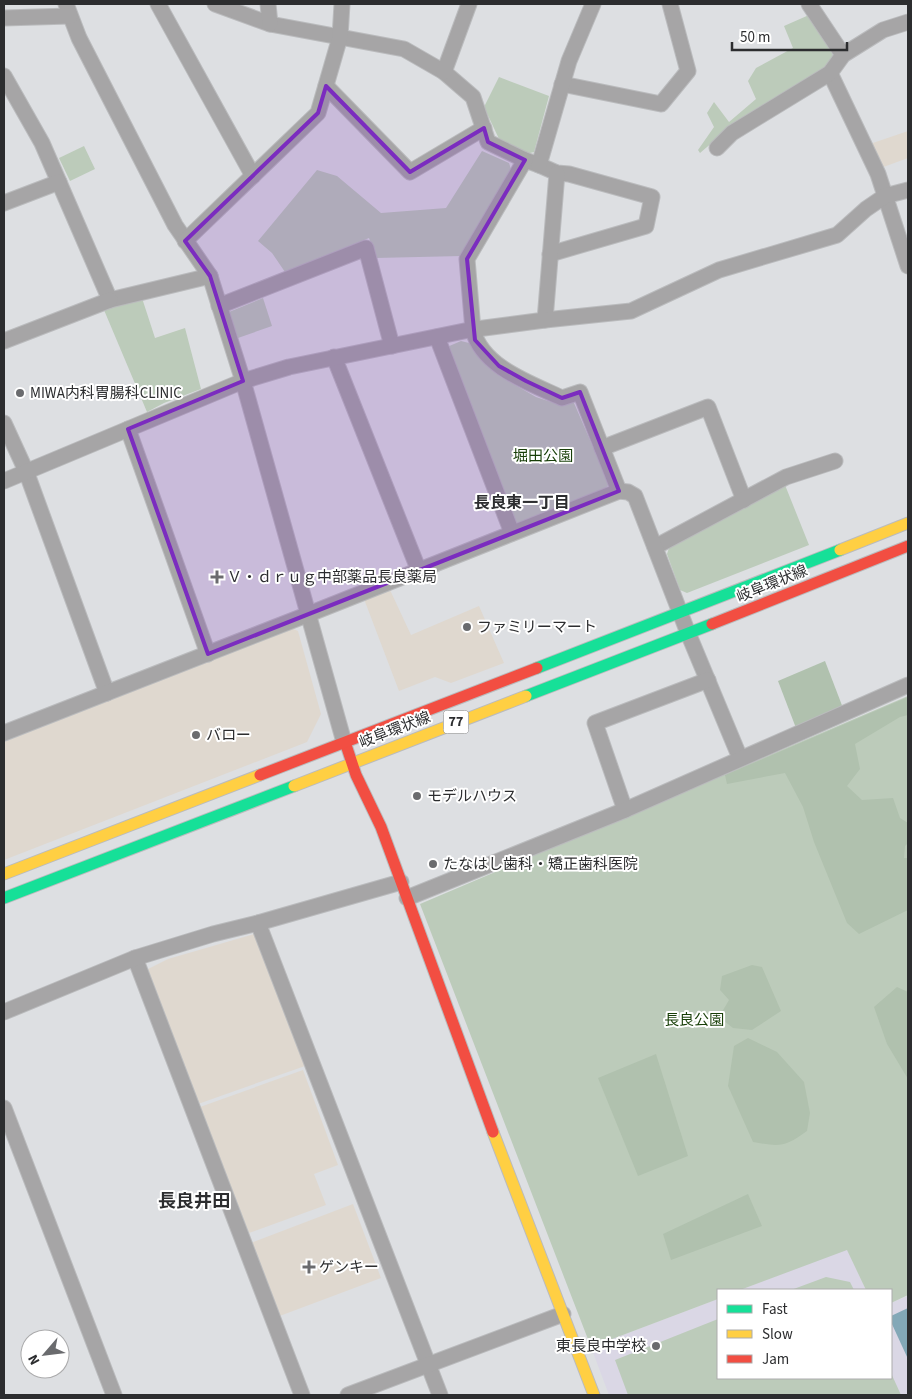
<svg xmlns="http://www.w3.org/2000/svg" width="912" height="1399" viewBox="0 0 912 1399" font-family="'Source Sans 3','Noto Sans JP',sans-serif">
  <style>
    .commercial { fill: #dfd8cf }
    .education { fill: #dad7e5 }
    .green { fill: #bccbba }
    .forest { fill: #b0c1ae }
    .water { fill: #83a8b7 }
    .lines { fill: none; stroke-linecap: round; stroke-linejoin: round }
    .street-casing { stroke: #babbbd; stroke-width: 17 }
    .fast-casing { stroke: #babbbd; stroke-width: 13 }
    .slow-casing { stroke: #babbbd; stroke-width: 13 }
    .jam-casing { stroke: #babbbd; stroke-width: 13 }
    .street { stroke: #a6a5a6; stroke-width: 15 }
    .fast { stroke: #16e098; stroke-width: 11 }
    .slow { stroke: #ffcf43; stroke-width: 11 }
    .jam { stroke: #f24e42; stroke-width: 11 }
    .marked { fill: #7b2cbf; fill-opacity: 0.2; stroke: #7b2cbf; stroke-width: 4; stroke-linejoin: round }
    .poi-dot { fill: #6a6b6e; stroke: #fff; stroke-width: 2 }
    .labels { text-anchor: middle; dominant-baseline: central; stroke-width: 4; stroke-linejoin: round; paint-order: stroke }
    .shield { fill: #fff; stroke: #6b6c6d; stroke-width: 1 }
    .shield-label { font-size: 14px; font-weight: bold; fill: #2c2d2f }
    .poi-label { font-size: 15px; fill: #2c2d2f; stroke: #fff; text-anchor: start }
    .park-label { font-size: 15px; fill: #173e07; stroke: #fff }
    .street-label { font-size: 15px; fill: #2c2d2f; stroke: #fff }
    .neighbourhood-label { font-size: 16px; font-weight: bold; fill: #2c2d2f; stroke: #fff }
    .quarter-label { font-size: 18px; font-weight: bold; fill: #2c2d2f; stroke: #fff }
  </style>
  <rect width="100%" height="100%" fill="#dddfe2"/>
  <g class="commercial">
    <polygon points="908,131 908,158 878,169 867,145"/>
    <polygon points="390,590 411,635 479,606 504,663 451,683 435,677 399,691 364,599"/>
    <polygon points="291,628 298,631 321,714 307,742 4,860 4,742"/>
    <polygon points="258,933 305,1066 198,1104 148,969 168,959"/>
    <polygon points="303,1070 338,1165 314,1174 326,1205 249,1233 200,1107"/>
    <polygon points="353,1204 381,1278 277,1317 248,1244"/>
  </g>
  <g class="education">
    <polygon points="847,1249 866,1290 740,1290"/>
    <polygon points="908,1296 908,1395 609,1395 591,1347 718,1299 718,1378 891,1378 891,1303"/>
  </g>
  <g class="green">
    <polygon points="809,15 834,57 826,68 728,129 700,153 698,150 714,127 707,113 714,102 729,122 756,99 748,81 756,68 793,48 784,26"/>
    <polygon points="499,77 549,96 534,152 526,154 500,141 484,107"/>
    <polygon points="84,146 95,169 70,181 59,158"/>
    <polygon points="482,151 509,163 512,172 462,256 376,258 369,238 285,272 272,253 258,241 317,170 337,176 381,213 446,208"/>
    <polygon points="142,298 155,338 185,328 201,389 164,403 147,412 104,310"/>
    <polygon points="263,298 272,326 238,338 229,312"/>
    <polygon points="461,341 469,343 487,366 501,377 536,397 554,403 574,403 609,484 605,489 516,524 447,347"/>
    <polygon points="785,485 809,545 687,593 680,590 667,554 669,548"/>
    <polygon points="908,696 908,1295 891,1303 891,1290 866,1290 847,1250 740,1290 718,1290 718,1299 591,1347 420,904"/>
    <polygon points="826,1277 850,1282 854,1290 791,1290"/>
    <polygon points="718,1319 718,1378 891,1378 891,1373 901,1395 628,1395 615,1360"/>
  </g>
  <g class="forest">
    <polygon points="825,661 843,708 796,728 778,681"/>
    <polygon points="908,697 908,715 900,717 855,744 860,769 847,786 862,800 893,798 900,818 908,823 908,843 905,846 904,858 908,858 908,910 859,934 847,923 814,842 803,807 785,773 727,784 725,775"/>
    <polygon points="752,965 762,967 781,1011 752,1030 733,1028 719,1017 729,1000 720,990 722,976"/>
    <polygon points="897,987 908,992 908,1079 887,1044 874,1007"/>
    <path d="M 748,1038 L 777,1052 L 804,1082 L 810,1113 L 807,1131 C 785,1147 780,1147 753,1142 L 728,1086 L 734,1046 Z"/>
    <polygon points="656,1054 688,1156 638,1176 598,1078"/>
    <polygon points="748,1194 762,1226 671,1260 663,1234"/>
  </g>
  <polygon class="water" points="908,1308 908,1359 891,1322 891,1316"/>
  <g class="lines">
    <defs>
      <g id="street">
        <polyline points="66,4 79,38 175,225 210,276 243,381 344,742"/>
        <polyline points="158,4 253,176"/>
        <polyline points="215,4 270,24 404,49 444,72 473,97 488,142 525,160 539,165 557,173 569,174 652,197 646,226 550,254"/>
        <polyline points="268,4 270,24"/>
        <polyline points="809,4 843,55"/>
        <polyline points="4,18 70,16"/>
        <polyline points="444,72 469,4"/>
        <polyline points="830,73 878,174 908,266"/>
        <polyline points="4,76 42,143 110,300 210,276"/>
        <polyline points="562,84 661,104 688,71 670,4"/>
        <polyline points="326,86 410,172 484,128"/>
        <polyline points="717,148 732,133 830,73 843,55 883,30 908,22"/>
        <path d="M 525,160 L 467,259 L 473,330 C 482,367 530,383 562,398 L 580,392 L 619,491"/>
        <polyline points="539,165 569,61 593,4"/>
        <polyline points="4,203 59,182"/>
        <polyline points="185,241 318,113 340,37 342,4"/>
        <polyline points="219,306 366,248 392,346"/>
        <polyline points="545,320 557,173"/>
        <polyline points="437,337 512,533"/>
        <polyline points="4,341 110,300"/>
        <polyline points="334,357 419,571"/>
        <polyline points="4,423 26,471 107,693"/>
        <polyline points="128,429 208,654"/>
        <polyline points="602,448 708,407 744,500"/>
        <polyline points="4,481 243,381 289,367 469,330 545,320 631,311 719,270 837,235 866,209 885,196 908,190"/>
        <polyline points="655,547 786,477 835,461"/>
        <polyline points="4,733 309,614 619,491 628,492 635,496 688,633 740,758"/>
        <polyline points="625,810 595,723 708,680"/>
        <polyline points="407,898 625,810 908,685"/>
        <polyline points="258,923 440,1395"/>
        <polyline points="135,958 302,1395"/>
        <polyline points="4,1012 135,958 213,934 258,923 401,882"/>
        <polyline points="4,1108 114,1395"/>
        <polyline points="348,1395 563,1314"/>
      </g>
      <g id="fast">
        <polyline points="537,668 840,550"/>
        <polyline points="526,696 712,624"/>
        <polyline points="4,898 294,786"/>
      </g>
      <g id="slow">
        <polyline points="840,550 908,523"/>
        <polyline points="294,786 526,696"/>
        <polyline points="4,874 260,775"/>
        <polyline points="493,1132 594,1395"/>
      </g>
      <g id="jam">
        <polyline points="712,624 908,546"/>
        <polyline points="347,748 356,775 381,827 493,1132"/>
        <polyline points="260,775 537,668"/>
      </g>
    </defs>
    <use href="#street" class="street-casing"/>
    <use href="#fast" class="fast-casing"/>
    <use href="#slow" class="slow-casing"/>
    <use href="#jam" class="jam-casing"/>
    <use href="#street" class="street"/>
    <use href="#fast" class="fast"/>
    <use href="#slow" class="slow"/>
    <use href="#jam" class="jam"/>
  </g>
  <path class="marked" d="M 326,86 L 410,172 L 484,128 L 488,142 L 525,160 L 467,259 L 475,340 L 499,366 L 526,381 L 562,398 L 580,392 L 619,491 L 208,654 L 128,429 L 243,381 L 210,276 L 185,241 L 318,113 Z"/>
  <g class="poi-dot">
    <circle cx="20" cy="393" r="5"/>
    <path d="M214.5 569.5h5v5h5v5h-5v5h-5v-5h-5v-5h5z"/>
    <circle cx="467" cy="627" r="5"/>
    <circle cx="196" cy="735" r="5"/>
    <circle cx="417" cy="796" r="5"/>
    <circle cx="433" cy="864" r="5"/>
    <path d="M306.5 1259.5h5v5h5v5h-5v5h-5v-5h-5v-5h5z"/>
    <circle cx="656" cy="1346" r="5"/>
  </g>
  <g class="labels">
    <rect class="shield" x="443.5" y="710.5" width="25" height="23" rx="4"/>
    <g class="shield-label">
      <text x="456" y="722">77</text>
    </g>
    <g class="poi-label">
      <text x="30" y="393">MIWA内科胃腸科CLINIC</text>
      <text x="227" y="577">Ｖ・ｄｒｕｇ中部薬品長良薬局</text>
      <text x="477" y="627">ファミリーマート</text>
      <text x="206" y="735">バロー</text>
      <text x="427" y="796">モデルハウス</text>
      <text x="443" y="864">たなはし歯科・矯正歯科医院</text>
      <text x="319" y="1267">ゲンキー</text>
      <text x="646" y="1346" text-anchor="end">東長良中学校</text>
    </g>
    <g class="park-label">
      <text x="543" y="456">堀田公園</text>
      <text x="694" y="1020">長良公園</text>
    </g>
    <g class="street-label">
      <text transform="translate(772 584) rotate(-22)">岐阜環状線</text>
      <text transform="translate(395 730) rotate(-21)">岐阜環状線</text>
    </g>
    <g class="neighbourhood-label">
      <text x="522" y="503">長良東一丁目</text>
    </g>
    <g class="quarter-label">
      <text x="194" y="1201">長良井田</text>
    </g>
  </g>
  <rect width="912" height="1399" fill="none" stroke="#2c2d2f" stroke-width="10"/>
  <rect x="717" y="1289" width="175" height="90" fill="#ffffff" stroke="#ababac"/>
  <rect x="727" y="1305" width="25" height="8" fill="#16e098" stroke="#ababac"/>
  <text x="762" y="1314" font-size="15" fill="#2c2d2f">Fast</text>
  <rect x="727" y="1330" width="25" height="8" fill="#ffcf43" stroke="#ababac"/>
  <text x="762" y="1339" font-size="15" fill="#2c2d2f">Slow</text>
  <rect x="727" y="1355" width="25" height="8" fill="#f24e42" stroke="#ababac"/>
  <text x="762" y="1364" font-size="15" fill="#2c2d2f">Jam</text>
  <g transform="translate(45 1354) rotate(242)"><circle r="24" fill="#ffffff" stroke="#ababac"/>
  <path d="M0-4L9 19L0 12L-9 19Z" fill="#6a6b6e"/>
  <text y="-8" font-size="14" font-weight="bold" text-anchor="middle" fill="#2c2d2f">N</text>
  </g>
  <path d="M732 42v8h115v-8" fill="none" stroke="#2c2d2f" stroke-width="2.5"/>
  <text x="740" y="42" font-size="15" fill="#2c2d2f" stroke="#ffffff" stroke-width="4" paint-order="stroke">50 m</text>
</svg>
